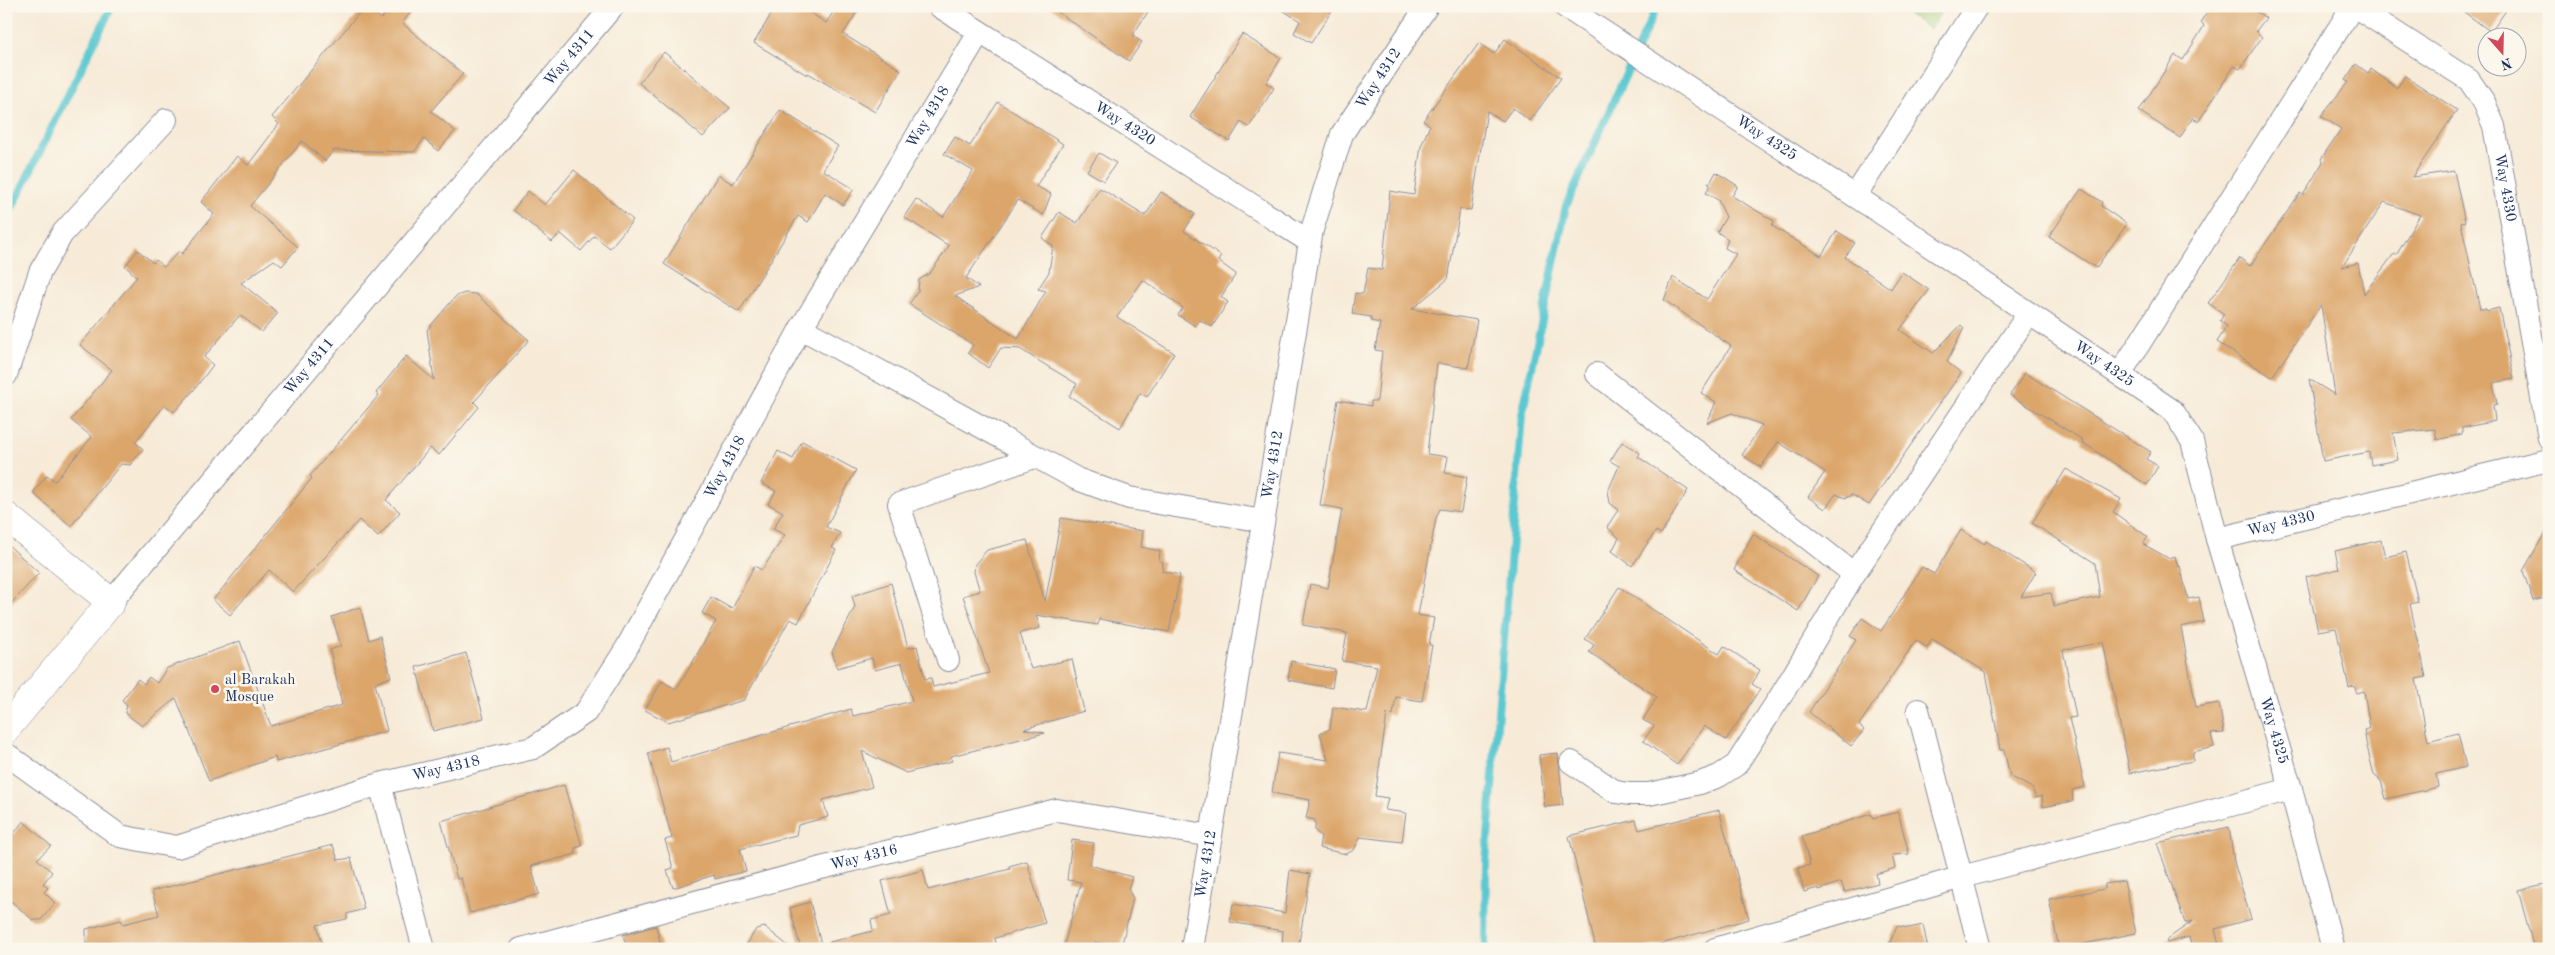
<svg xmlns="http://www.w3.org/2000/svg" width="2555" height="955" viewBox="0 0 2555 955" font-family="'Old Standard TT',serif">
  <style>
    .green { fill: #9ec975; stroke: #5c7c6a }
    .lines { fill: none; stroke-linecap: round; stroke-linejoin: round }
    .stream { stroke: #5bc8d1; stroke-width: 8 }
    .building { fill: #dca66b; fill-rule: evenodd }
    .street-casing { stroke: #898d9b; stroke-width: 24 }
    .secondary-casing { stroke: #898d9b; stroke-width: 29 }
    .street { stroke: #fff; stroke-width: 22 }
    .secondary { stroke: #fff; stroke-width: 28 }
    .poi-dot { fill: #d1495b; stroke: #fbf7ec; stroke-width: 2 }
    .labels { text-anchor: middle; dominant-baseline: central; stroke-width: 5; stroke-linejoin: round; paint-order: stroke }
    .street-label { font-size: 15px; fill: #1b2f5e; stroke: #fbf7ec }
    .poi-label { font-size: 15px; fill: #1b2f5e; stroke: #fbf7ec; text-anchor: start }
  </style>
  <rect width="100%" height="100%" fill="#fbf7ec"/>
  <filter id="ink" filterUnits="userSpaceOnUse"><feTurbulence type="fractalNoise" baseFrequency=".02" numOctaves="2"/><feDisplacementMap in="SourceGraphic" scale="10" xChannelSelector="R" yChannelSelector="G"/><feConvolveMatrix kernelMatrix="1 2 1 2 8 2 1 2 1" color-interpolation-filters="sRGB"/></filter>
  <filter id="wash" filterUnits="userSpaceOnUse"><feTurbulence type="fractalNoise" baseFrequency=".0096" numOctaves="4" result="noise"/><feDisplacementMap in="SourceGraphic" scale="20" xChannelSelector="R" yChannelSelector="G"/><feGaussianBlur stdDeviation="1.12" result="paint"/><feColorMatrix in="noise" values="0 0 0 0 0 0 0 0 0 0 0 0 0 0 0 0 0 1.4 0 .05"/><feComposite in="paint" operator="in"/></filter>
  <g filter="url(#wash)">
    <rect width="100%" height="100%" fill="#f7ebd8"/>
    <polygon class="green" points="1895,6 1945,6 1930,29"/>
    <g class="lines">
      <g class="stream">
        <polyline points="6,220 112,6"/>
        <polyline points="1485,949 1486,862 1522,415 1566,206 1657,6"/>
      </g>
    </g>
    <g id="blocks">
      <g class="building">
        <polygon points="365,6 368,6 381,19 392,6 416,6 402,23 463,74 431,111 455,131 438,151 424,139 414,152 334,150 325,161 302,141 250,206 298,247 282,266 274,260 241,283 278,313 262,332 240,315 204,357 213,365 193,391 174,412 165,405 135,442 143,449 130,465 121,464 71,526 33,493 47,475 55,481 92,437 71,420 112,370 80,345 137,277 125,266 138,250 153,263 156,260 164,267 179,251 182,254 214,214 201,202 237,156 248,165 279,124 272,117"/>
        <polygon points="776,6 800,6 826,23 837,6 861,6 843,34 901,70 875,112 808,73 807,75 754,43"/>
        <polygon points="1049,6 1152,6 1134,33 1134,37 1142,42 1129,61"/>
        <polygon points="1276,6 1335,6 1311,43 1294,33 1300,21"/>
        <polygon points="2211,6 2248,6 2266,18 2256,31 2262,37 2240,69 2234,66 2199,121 2192,118 2180,138 2139,111 2175,55 2183,60 2204,26 2201,21"/>
        <polygon points="2456,6 2509,6 2491,32"/>
        <polygon points="1242,34 1281,58 1266,83 1274,88 1249,127 1241,122 1229,141 1190,117"/>
        <polygon points="1505,39 1561,78 1530,121 1513,108 1503,121 1487,111 1471,210 1460,209 1448,279 1412,309 1477,320 1468,368 1437,363 1427,454 1448,457 1445,473 1467,477 1461,512 1440,509 1436,518 1418,615 1434,618 1429,645 1432,645 1422,701 1396,697 1393,715 1387,714 1375,796 1388,798 1385,810 1406,813 1402,842 1360,837 1354,850 1346,854 1319,848 1321,836 1315,831 1315,820 1306,818 1310,800 1272,793 1278,753 1328,760 1320,733 1330,729 1333,707 1367,712 1377,666 1342,661 1347,633 1303,625 1310,584 1328,588 1342,509 1320,505 1338,400 1371,406 1371,401 1377,401 1382,351 1375,350 1380,323 1371,321 1371,317 1352,314 1355,293 1363,294 1368,268 1382,270 1390,191 1414,195 1421,146 1430,125 1423,121 1479,43 1494,54"/>
        <polygon points="664,52 730,108 703,137 639,83"/>
        <path d="M 2356,64 L 2368,73 L 2371,69 L 2397,88 L 2405,76 L 2457,110 L 2412,177 L 2454,171 L 2465,222 L 2461,223 L 2480,309 L 2486,309 L 2487,311 L 2499,308 L 2514,379 L 2493,383 L 2497,404 L 2493,405 L 2495,421 L 2462,428 L 2462,434 L 2437,440 L 2435,429 L 2393,433 L 2398,460 L 2371,465 L 2369,452 L 2323,461 L 2309,379 L 2335,395 L 2321,305 L 2272,377 L 2217,342 L 2227,326 L 2220,321 L 2224,314 L 2208,303 L 2240,258 L 2250,266 L 2300,193 L 2303,195 L 2323,162 L 2321,159 L 2341,129 L 2321,116 L 2348,82 L 2345,80 ZM 2384,202 L 2420,215 L 2397,254 L 2393,255 L 2364,294 L 2358,263 L 2342,267 Z"/>
        <polygon points="998,102 1063,144 1036,186 1051,194 1043,215 1018,200 966,278 979,287 955,296 1018,339 1046,291 1038,289 1049,272 1053,246 1042,238 1059,212 1077,223 1100,188 1145,216 1161,192 1179,203 1195,214 1184,231 1221,256 1218,261 1236,274 1221,297 1228,302 1212,327 1200,320 1195,326 1178,315 1183,308 1143,280 1117,317 1174,353 1147,397 1140,393 1120,428 1069,396 1077,384 1039,361 1020,349 1001,348 988,368 968,353 973,345 909,304 918,291 919,280 930,273 949,246 904,217 916,199 943,217 973,171 944,154 955,137 970,146"/>
        <polygon points="780,110 838,146 823,170 854,189 843,205 825,193 808,222 798,216 739,312 664,264 718,175 733,184"/>
        <polygon points="1099,153 1116,163 1104,181 1087,171"/>
        <polygon points="574,170 633,220 610,248 594,236 581,251 560,233 552,242 513,210 528,191 545,205"/>
        <polygon points="1716,172 1738,186 1732,196 1774,221 1772,226 1821,256 1837,231 1855,243 1845,257 1891,289 1902,272 1929,290 1900,330 1933,353 1961,325 1964,328 1947,362 1961,373 1869,505 1852,495 1845,498 1836,494 1825,509 1808,497 1825,472 1778,442 1761,467 1742,455 1762,425 1732,413 1707,423 1716,402 1701,393 1731,346 1664,300 1673,277 1707,299 1736,254 1725,248 1728,239 1717,232 1726,217 1718,200 1706,193 1710,185 1708,182 1710,183"/>
        <polygon points="2081,189 2102,202 2101,206 2127,224 2096,268 2049,237"/>
        <polygon points="465,293 476,294 529,340 474,402 479,407 439,455 430,448 386,500 400,512 378,537 359,520 293,592 269,570 230,615 213,600 312,478 310,476 379,395 376,393 406,356 434,380 427,330 456,296"/>
        <polygon points="2025,373 2151,452 2146,459 2158,466 2147,485 2082,442 2083,440 2010,395"/>
        <polygon points="802,441 856,470 826,527 840,533 832,548 836,550 798,623 790,619 744,700 668,722 645,710 662,681 676,689 687,672 716,621 702,613 711,597 732,609 754,566 762,570 785,535 773,529 783,512 768,504 776,491 761,483 778,451 793,459"/>
        <polygon points="1622,442 1640,453 1638,457 1688,490 1661,534 1656,531 1632,566 1612,551 1619,538 1607,527 1618,510 1610,503 1608,491 1619,466 1610,461"/>
        <polygon points="2066,469 2121,499 2113,512 2148,537 2143,544 2168,558 2175,556 2178,567 2180,566 2188,599 2199,597 2204,622 2181,627 2196,707 2219,703 2224,733 2211,734 2214,747 2193,752 2193,761 2130,773 2103,642 2063,650 2076,717 2069,718 2085,787 2072,790 2073,801 2043,807 2042,796 2036,798 2032,788 2010,776 2004,750 2000,750 1986,672 1932,639 1927,648 1916,640 1859,725 1864,730 1851,746 1809,712 1856,640 1850,636 1862,618 1881,631 1922,567 1934,574 1961,530 1985,544 1986,541 2036,572 2021,597 2051,593 2054,606 2100,597 2095,563 2032,523"/>
        <polygon points="1061,518 1143,531 1141,547 1160,551 1159,561 1163,562 1162,571 1180,575 1169,632 1099,619 1098,625 1036,615 1040,628 1020,633 1031,669 1072,659 1084,711 1024,729 1045,733 951,756 952,761 906,773 862,751 872,787 823,800 828,817 798,825 796,835 740,849 746,871 715,879 714,875 673,888 667,870 673,868 665,840 672,838 648,753 667,747 671,762 851,709 853,716 912,701 902,663 875,670 872,658 837,668 832,652 855,607 852,596 891,583 908,648 917,646 925,679 931,678 933,687 989,673 963,596 980,591 974,572 975,564 987,550 1027,540 1045,602"/>
        <polygon points="2549,526 2549,597 2533,601 2523,571"/>
        <polygon points="1753,534 1818,576 1798,611 1734,570"/>
        <polygon points="2381,540 2385,557 2406,552 2418,602 2410,604 2426,677 2416,679 2428,741 2458,733 2466,767 2436,774 2438,787 2386,799 2381,781 2374,775 2366,742 2364,730 2370,728 2364,691 2357,693 2354,686 2349,688 2336,628 2318,631 2306,577 2339,569 2335,551"/>
        <polygon points="6,543 39,573 6,609"/>
        <polygon points="1619,587 1719,654 1724,646 1760,670 1752,684 1760,689 1726,740 1704,726 1677,765 1643,741 1654,726 1643,720 1657,697 1589,652 1594,645 1585,639"/>
        <polygon points="360,607 369,640 380,636 391,677 375,683 387,731 276,762 275,757 209,781 176,698 142,726 125,713 127,705 122,700 138,679 144,684 149,677 157,683 167,668 240,641 271,726 342,705 330,650 341,646 332,617"/>
        <polygon points="466,653 484,718 433,731 416,667"/>
        <polygon points="1291,661 1335,669 1332,688 1288,680"/>
        <polygon points="1558,753 1563,805 1545,807 1539,755"/>
        <polygon points="564,785 582,846 575,848 576,854 531,866 539,894 470,913 461,878 457,879 441,821"/>
        <polygon points="1719,810 1749,919 1643,949 1596,949 1569,836 1636,820 1639,830"/>
        <polygon points="1898,812 1909,854 1892,855 1895,868 1876,874 1878,883 1845,892 1841,882 1819,890 1818,888 1804,892 1798,868 1810,865 1802,836 1871,814 1873,818"/>
        <polygon points="23,821 51,846 37,859 52,872 43,884 48,888 44,892 55,903 41,920 33,920 6,897 6,845"/>
        <polygon points="2229,827 2234,862 2251,919 2215,929 2220,949 2192,949 2189,937 2167,943 2166,940 2193,921 2185,923 2157,843"/>
        <polygon points="1072,840 1094,843 1090,865 1132,877 1128,889 1133,898 1121,948 1095,942 1093,949 1063,949 1081,882 1067,880"/>
        <polygon points="333,845 338,860 351,858 364,909 347,914 347,919 317,925 324,949 86,949 86,929 121,920 123,924 159,915 152,891"/>
        <polygon points="1027,861 1045,923 995,938 997,949 830,949 830,942 873,931 871,920 891,915 882,881 923,870 928,890 1010,869 1009,866"/>
        <polygon points="1290,870 1310,874 1298,949 1282,947 1283,931 1230,922 1233,904 1285,913"/>
        <polygon points="2124,881 2136,933 2059,949 2049,899 2105,889 2105,884"/>
        <polygon points="2549,883 2549,949 2534,949 2518,890"/>
        <polygon points="810,902 821,944 801,949 790,908"/>
        <polygon points="1923,925 1928,949 1887,949 1897,926 1909,928"/>
        <polygon points="656,926 662,949 627,949 623,935"/>
        <polygon points="765,927 792,949 744,949 756,929"/>
      </g>
    </g>
  </g>
  <g filter="url(#ink)">
    <use href="#blocks" fill-opacity="0" stroke="#898d9b" stroke-width="1"/>
    <g class="lines">
      <defs>
        <g id="street">
          <path id="s1" d="M 939,6 L 1310,242"/>
          <path id="s2" d="M 1564,6 L 1887,217 L 2173,411 L 2192,441 L 2217,539 L 2291,789 L 2333,949"/>
          <path id="s3" d="M 2354,6 L 2469,80 L 2484,102 L 2494,126 L 2549,438"/>
          <polyline points="1855,196 1977,6"/>
          <polyline points="801,328 1077,479 1129,498 1263,521"/>
          <polyline points="1597,374 1854,574"/>
          <polyline points="2120,374 2353,6"/>
          <polyline points="6,375 40,272 62,234 166,120"/>
          <path id="s4" d="M 2217,539 L 2549,460"/>
          <path id="s5" d="M 111,602 L 613,6"/>
          <polyline points="948,660 899,504 1034,457"/>
          <polyline points="1918,710 1980,949"/>
          <path id="s6" d="M 6,754 L 120,836 L 177,847 L 380,784 L 533,748 L 586,712 L 626,649 L 801,328 L 979,33"/>
          <polyline points="1571,762 1616,792 1629,794 1649,794 1700,783 1719,776 1736,765 1782,694 1854,574 2029,313"/>
          <polyline points="380,784 424,949"/>
          <path id="s7" d="M 521,949 L 821,868 L 1057,810 L 1211,836"/>
          <path id="s8" d="M 1192,949 L 1312,230 L 1342,134 L 1427,6"/>
          <polyline points="1715,949 1962,877 2291,789"/>
        </g>
        <polyline id="secondary" points="6,516 111,602 6,729"/>
      </defs>
      <use href="#street" class="street-casing"/>
      <use href="#secondary" class="secondary-casing"/>
      <use href="#street" class="street"/>
      <use href="#secondary" class="secondary"/>
    </g>
  </g>
  <circle class="poi-dot" cx="215" cy="689" r="5"/>
  <g class="labels">
    <g class="street-label">
      <text stroke="none"><textPath href="#s5" startOffset="712">Way 4311</textPath></text>
      <text stroke="none"><textPath href="#s8" startOffset="896">Way 4312</textPath></text>
      <text stroke="none"><textPath href="#s6" startOffset="1319">Way 4318</textPath></text>
      <text stroke="none"><textPath href="#s1" startOffset="220">Way 4320</textPath></text>
      <text stroke="none"><textPath href="#s2" startOffset="242">Way 4325</textPath></text>
      <text stroke="none"><textPath href="#s3" startOffset="252">Way 4330</textPath></text>
      <text stroke="none"><textPath href="#s2" startOffset="648">Way 4325</textPath></text>
      <text stroke="none"><textPath href="#s5" startOffset="308">Way 4311</textPath></text>
      <text stroke="none"><textPath href="#s8" startOffset="491">Way 4312</textPath></text>
      <text stroke="none"><textPath href="#s6" startOffset="914">Way 4318</textPath></text>
      <text stroke="none"><textPath href="#s4" startOffset="66">Way 4330</textPath></text>
      <text stroke="none"><textPath href="#s2" startOffset="1068">Way 4325</textPath></text>
      <text stroke="none"><textPath href="#s6" startOffset="479">Way 4318</textPath></text>
      <text stroke="none"><textPath href="#s7" startOffset="355">Way 4316</textPath></text>
      <text stroke="none"><textPath href="#s8" startOffset="86">Way 4312</textPath></text>
    </g>
    <g class="poi-label">
      <text x="225" y="680">al Barakah<tspan x="225" dy="17">Mosque</tspan></text>
    </g>
  </g>
  <rect width="2555" height="955" fill="none" stroke="#fbf7ec" stroke-width="25"/>
  <g transform="translate(2502 52) rotate(160)"><circle r="24" fill="#fbf7ec" stroke="#a1a7b3"/>
  <path d="M0-4L9 19L0 12L-9 19Z" fill="#d1495b"/>
  <text y="-8" font-size="14" font-weight="bold" text-anchor="middle" fill="#1b2f5e">N</text>
  </g>
</svg>
